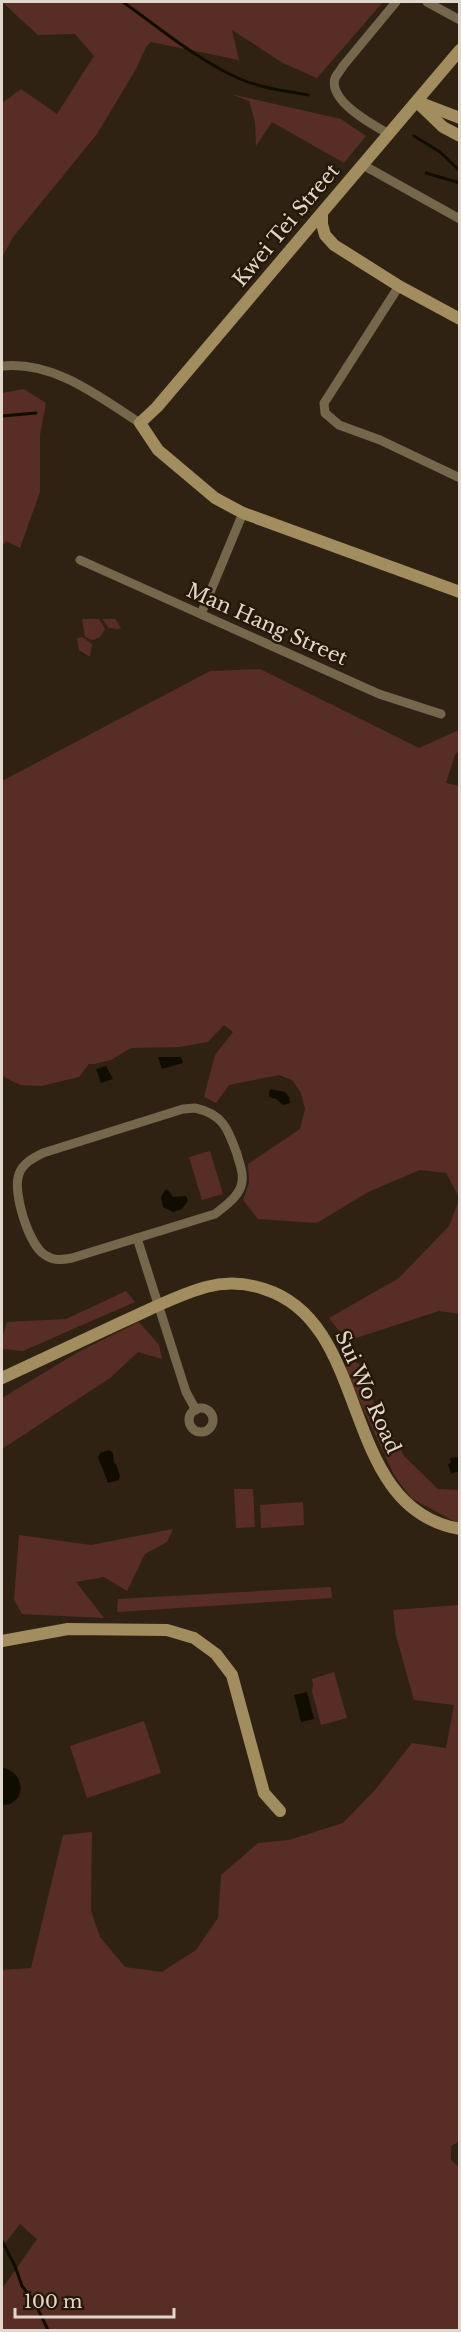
<svg xmlns="http://www.w3.org/2000/svg" width="461" height="2332" viewBox="0 0 461 2332" font-family="'Libre Baskerville',serif">
  <style>
    .green { fill: #582d25 }
    .water { fill: #100d00 }
    .lines { fill: none; stroke-linecap: round; stroke-linejoin: round }
    .stream { stroke: #100d00; stroke-width: 3 }
    .street { stroke: #74674b; stroke-width: 9 }
    .secondary { stroke: #a28d5e; stroke-width: 12 }
    .labels { text-anchor: middle; dominant-baseline: central; stroke-width: 5; stroke-linejoin: round; paint-order: stroke }
    .street-label { font-size: 20px; fill: #e0d7cd; stroke: #261809 }
  </style>
  <rect width="100%" height="100%" fill="#302213"/>
  <g class="green">
    <polygon points="2,2 383,2 317,78 283,63 232,30 239,60 151,42 146,47 136,69 97,134 14,236 2,257 2,103 21,89 57,114 94,56 75,34 38,35"/>
    <polygon points="231,94 341,119 366,136 344,163 272,122 256,146 255,122 249,101"/>
    <polygon points="24,389 46,403 40,435 40,492 20,548 6,541 2,546 2,393"/>
    <polygon points="82,619 99,619 105,629 100,637 93,640 85,637"/>
    <polygon points="102,619 115,619 121,628 118,629 109,628"/>
    <polygon points="82,637 92,644 90,657 79,650 77,639"/>
    <polygon points="260,669 419,748 459,730 459,750 455,755 446,783 460,786 459,1197 446,1173 420,1170 368,1192 317,1223 258,1219 243,1200 249,1183 248,1164 300,1129 305,1109 301,1093 292,1080 279,1075 229,1085 216,1103 204,1097 215,1055 233,1032 224,1025 208,1042 179,1047 131,1048 111,1060 95,1064 89,1064 79,1077 41,1086 20,1085 2,1076 2,781 210,671"/>
    <polygon points="210,1151 223,1194 202,1200 189,1157"/>
    <polygon points="459,1200 459,1314 439,1311 347,1341 329,1318 399,1278 449,1226"/>
    <polygon points="126,1291 135,1302 23,1351 2,1349 2,1339 7,1322 66,1319"/>
    <polygon points="139,1322 159,1345 162,1359 138,1352 110,1378 2,1449 2,1398 80,1351"/>
    <polygon points="351,1359 359,1364 375,1406 405,1457 438,1489 459,1490 459,1524 411,1498 394,1475 347,1374 345,1362"/>
    <polygon points="234,1489 253,1489 255,1527 236,1528"/>
    <polygon points="303,1502 304,1525 261,1528 260,1505"/>
    <polygon points="173,1529 167,1542 145,1554 127,1591 104,1577 76,1582 104,1618 22,1614 14,1600 19,1535 91,1545"/>
    <polygon points="331,1587 332,1598 117,1612 118,1599"/>
    <polygon points="459,1605 460,2141 451,2146 451,2160 459,2167 459,2330 2,2330 2,2289 37,2239 20,2224 2,2247 2,1970 31,1968 63,1835 92,1832 91,1911 100,1937 125,1967 162,1972 196,1950 218,1918 221,1875 258,1843 289,1840 343,1823 375,1790 412,1743 446,1748 454,1705 414,1700 396,1636 393,1610"/>
    <polygon points="334,1672 347,1718 321,1725 312,1691 313,1685 312,1679"/>
    <polygon points="144,1721 161,1773 87,1798 70,1746"/>
  </g>
  <g class="water">
    <polygon points="158,1057 181,1057 183,1063 162,1069"/>
    <polygon points="106,1066 113,1079 101,1083 96,1069"/>
    <polygon points="271,1089 285,1092 289,1097 290,1103 283,1105 276,1099 269,1097 269,1092"/>
    <polygon points="165,1190 168,1190 173,1197 186,1196 188,1201 182,1209 173,1212 163,1207 161,1197"/>
    <polygon points="109,1450 113,1453 114,1463 116,1464 120,1476 119,1480 108,1483 98,1457 100,1453"/>
    <polygon points="459,1457 459,1471 451,1474 448,1464 451,1463 450,1458"/>
    <polygon points="307,1692 314,1719 301,1722 294,1695"/>
    <path d="M 4,1768 C 27,1774 26,1805 2,1805 L 2,1769 Z"/>
  </g>
  <g class="lines">
    <g class="stream">
      <path d="M 123,2 C 161,29 197,60 240,79 C 261,88 286,91 308,95"/>
      <polyline points="414,136 440,152 460,171"/>
      <polyline points="426,173 460,183"/>
      <polyline points="2,416 36,413"/>
      <polyline points="2,2241 15,2266 22,2286 34,2301 48,2330"/>
    </g>
    <g class="street">
      <polyline points="427,2 460,20"/>
      <path d="M 389,134 C 373,125 328,101 335,78 C 337,74 341,70 343,66 L 396,2"/>
      <polyline points="363,165 460,219"/>
      <polyline points="399,286 328,397 324,403 325,413 339,425 380,440 460,478"/>
      <path d="M 2,366 C 55,361 98,396 140,423"/>
      <polyline points="80,560 379,694 441,714"/>
      <polyline points="201,614 243,513"/>
      <path d="M 195,1108 C 223,1114 228,1129 237,1154 C 239,1163 244,1172 242,1182 C 240,1196 226,1205 215,1214 L 72,1258 C 61,1260 54,1261 45,1255 C 29,1245 12,1192 19,1174 C 23,1163 33,1158 43,1153 L 183,1109 Z"/>
      <polyline points="137,1238 186,1392 196,1410"/>
      <circle cx="201" cy="1420" r="12"/>
    </g>
    <g class="secondary">
      <polyline points="460,50 157,407 140,423 158,450 215,498 243,513 460,592"/>
      <polyline points="417,102 443,127 460,136"/>
      <polyline points="421,103 460,118"/>
      <polyline points="322,214 322,224 325,235 334,245 399,286 460,319"/>
      <path d="M 2,1378 C 42,1359 82,1341 122,1322 C 149,1310 177,1295 206,1287 C 225,1282 246,1283 264,1289 C 374,1323 337,1508 460,1529"/>
      <polyline points="2,1641 68,1629 167,1630 194,1638 216,1654 232,1675 264,1793 280,1811"/>
    </g>
  </g>
  <g class="labels">
    <g class="street-label">
      <text transform="translate(286 225) rotate(-50)">Kwei Tei Street</text>
      <text transform="translate(267 624) rotate(24)">Man Hang Street</text>
      <text transform="translate(368 1392) rotate(66)">Sui Wo Road</text>
    </g>
  </g>
  <rect width="461" height="2332" fill="none" stroke="#e0d7cd" stroke-width="6"/>
  <path d="M15 2308v9h159v-9" fill="none" stroke="#e0d7cd" stroke-width="3"/>
  <text x="24" y="2308" font-size="18" fill="#e0d7cd" stroke="#261809" stroke-width="4.5" paint-order="stroke">100 m</text>
</svg>
